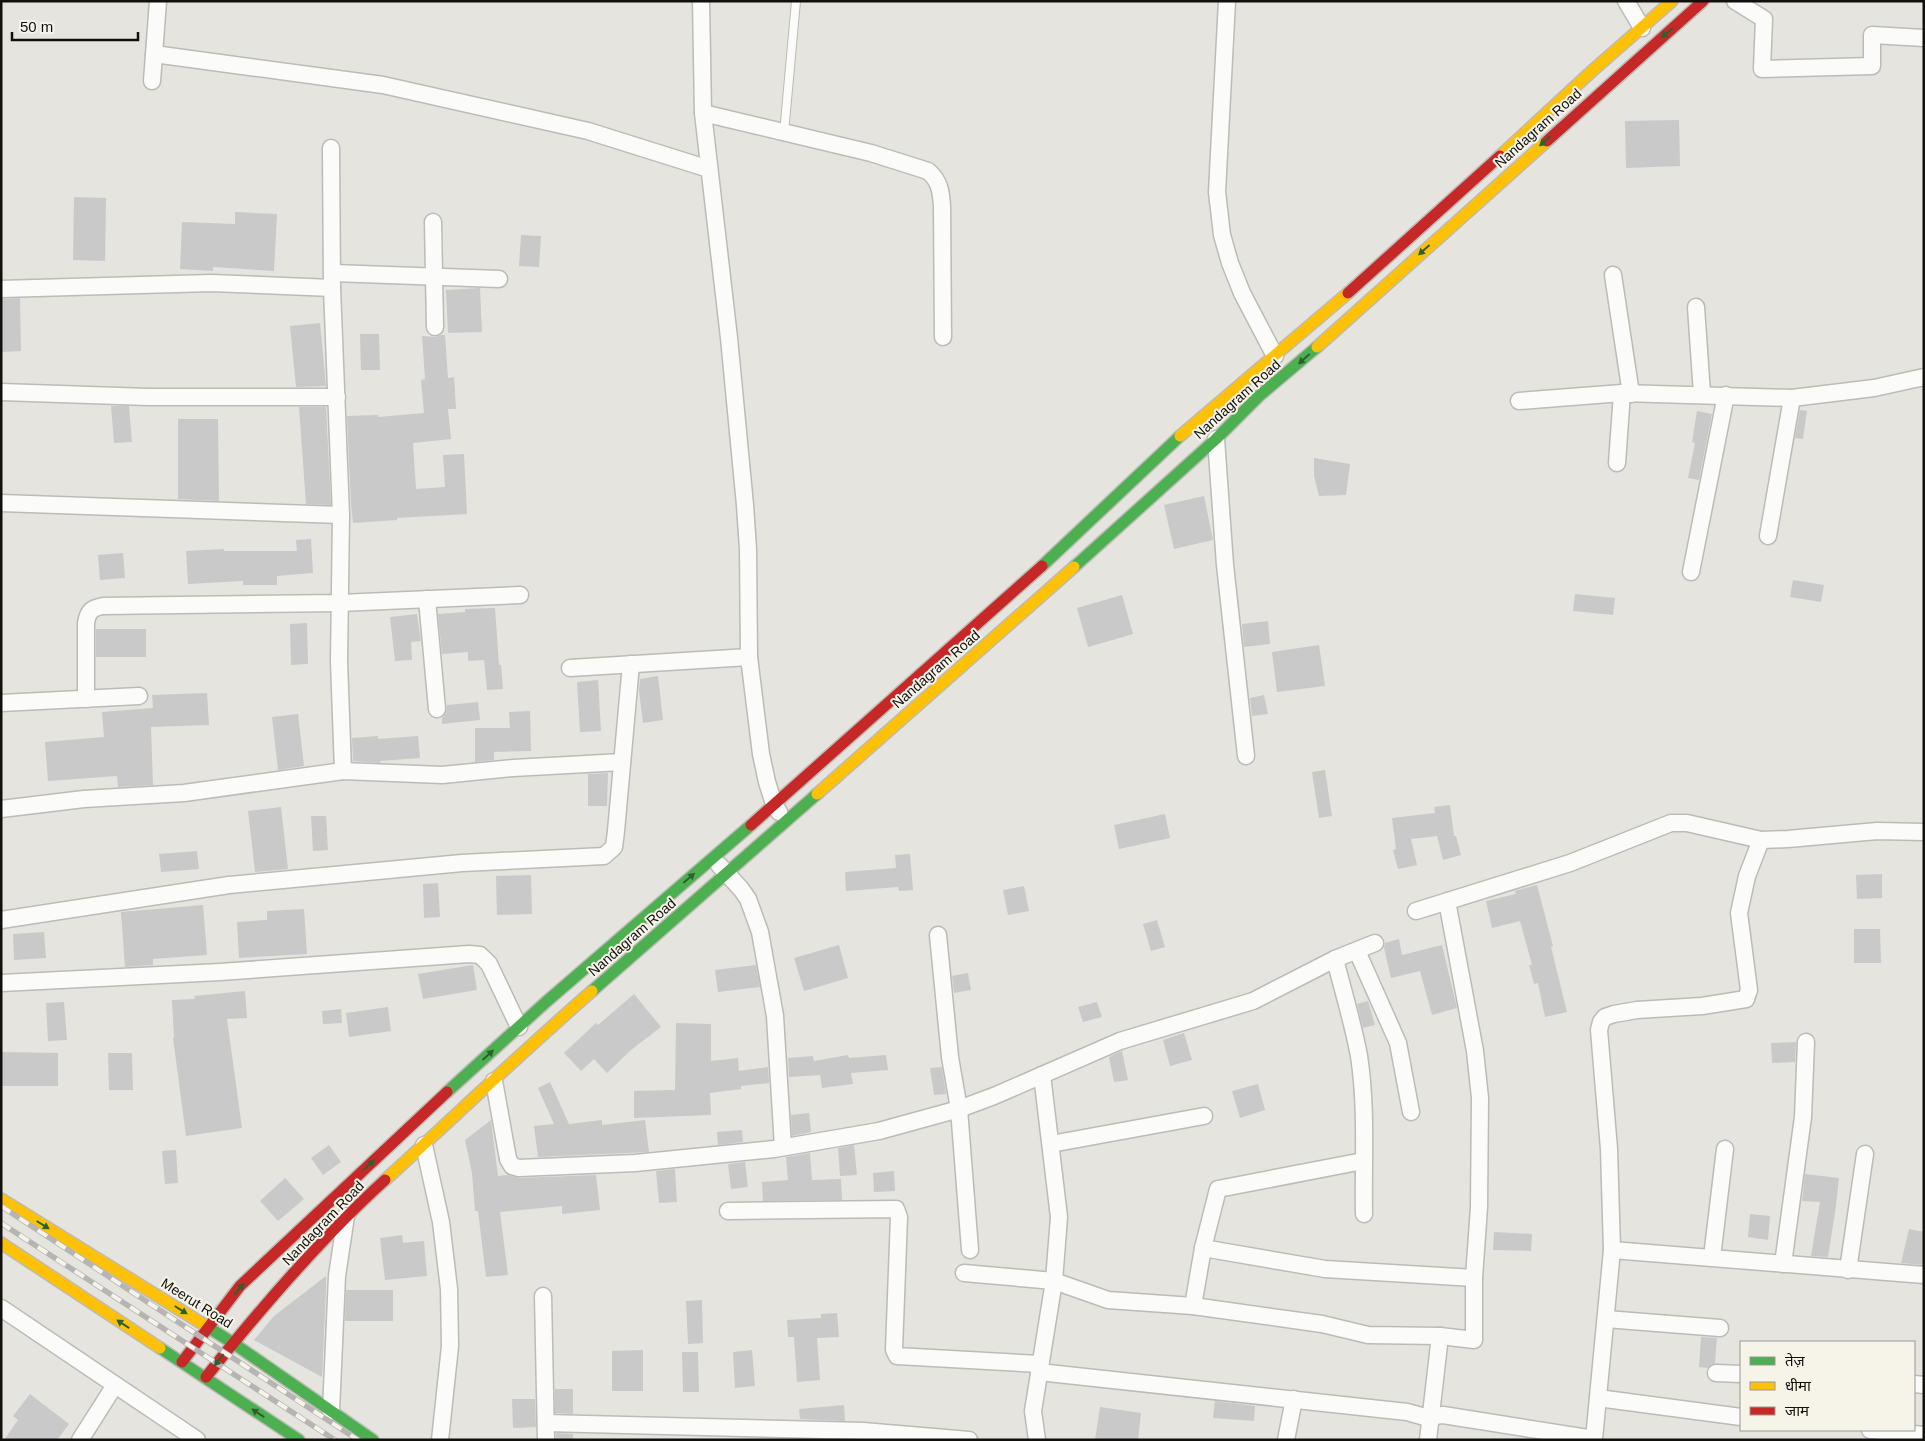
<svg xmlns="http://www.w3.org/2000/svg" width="1925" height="1441" viewBox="0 0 1925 1441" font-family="Arial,'Noto Sans Devanagari',sans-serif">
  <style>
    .building { fill: #cac9c9 }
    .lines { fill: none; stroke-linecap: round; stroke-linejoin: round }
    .lane-casing { stroke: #bcbbb6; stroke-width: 10 }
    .street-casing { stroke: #bcbbb6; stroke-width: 19 }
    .fast-casing { stroke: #bcbbb6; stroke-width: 14 }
    .slow-casing { stroke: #bcbbb6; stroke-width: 14 }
    .jam-casing { stroke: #bcbbb6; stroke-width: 14 }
    .lane { stroke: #fbfbfa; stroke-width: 8 }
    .street { stroke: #fbfbfa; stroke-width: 16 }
    .fast { stroke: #4caf50; stroke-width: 11 }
    .slow { stroke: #ffc107; stroke-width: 11 }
    .jam { stroke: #c62828; stroke-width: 11 }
    .rail-casing { stroke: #b6b5b4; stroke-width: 5.5 }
    .rail { stroke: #f6f3e9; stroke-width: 4; stroke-dasharray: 11; stroke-linecap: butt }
    .oneway { fill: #2e602e }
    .labels { text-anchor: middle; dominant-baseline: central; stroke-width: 4; stroke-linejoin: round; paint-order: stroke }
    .street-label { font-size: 14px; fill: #11100c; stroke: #f6f3e9 }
  </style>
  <rect width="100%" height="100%" fill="#e6e4de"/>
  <g class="building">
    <polygon points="1679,120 1680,166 1626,168 1625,121"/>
    <polygon points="74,197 106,198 105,261 73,260"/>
    <polygon points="235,212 277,214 274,271 213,267 213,271 180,269 182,222 235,224"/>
    <polygon points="521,235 541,236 539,267 519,266"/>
    <polygon points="480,288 482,332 448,333 446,290"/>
    <polygon points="20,298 21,351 1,352 1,299"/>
    <polygon points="320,323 326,386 296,387 290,326"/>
    <polygon points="360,334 379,334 380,370 361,370"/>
    <polygon points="441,335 445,335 448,378 454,377 456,409 448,409 451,439 413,443 416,489 445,487 443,455 464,454 467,514 397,518 397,520 353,523 351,504 347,416 378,415 378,417 424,413 421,380 425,379 422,336 436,337"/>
    <polygon points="111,406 129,406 132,442 114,443"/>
    <polygon points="299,407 326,407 331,505 306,504"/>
    <polygon points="1800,410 1807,411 1803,439 1795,438"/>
    <polygon points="1697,411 1712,414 1699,480 1688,478 1695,443 1692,442"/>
    <polygon points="178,419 218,419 219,501 178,499"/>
    <polygon points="1314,458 1350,464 1346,495 1319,496 1314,476"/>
    <polygon points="1204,496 1213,540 1174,549 1164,505"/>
    <polygon points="311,539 313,573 277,576 277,585 243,585 243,581 188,584 186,551 224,549 224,551 297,551 296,540"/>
    <polygon points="123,553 125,578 100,580 98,555"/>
    <polygon points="1793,580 1824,585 1821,602 1790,597"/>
    <polygon points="1575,594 1615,598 1613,615 1573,611"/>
    <polygon points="1122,595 1133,634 1088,647 1077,608"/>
    <polygon points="495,608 499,665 501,665 503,689 487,690 484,660 468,661 468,652 442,654 438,614 465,612 465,609"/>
    <polygon points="417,614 421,641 411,642 412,660 395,661 390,617"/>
    <polygon points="1268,621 1270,644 1244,647 1242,624"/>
    <polygon points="307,623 308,664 291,665 290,624"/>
    <rect x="96" y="629" width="50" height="28"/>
    <polygon points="1319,645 1325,686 1277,692 1272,652"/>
    <polygon points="658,676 663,720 643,723 639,691 640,679"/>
    <polygon points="598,680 601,731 580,732 577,682"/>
    <polygon points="207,693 209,725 151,727 153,785 118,787 117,776 48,781 45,742 104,737 102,712 153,708 152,695"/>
    <polygon points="1264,695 1268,714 1252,716 1250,698"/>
    <polygon points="478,702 480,720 442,724 442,718 446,713 447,705"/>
    <polygon points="530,711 531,751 494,752 494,760 475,762 475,728 510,728 509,712"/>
    <polygon points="298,714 304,766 278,770 272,717"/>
    <polygon points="378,736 378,739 418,736 420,758 380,761 381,763 353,761 352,738"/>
    <polygon points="1325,770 1332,816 1319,818 1312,772"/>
    <polygon points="608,773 607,806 588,806 588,774"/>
    <polygon points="1450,805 1454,836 1456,836 1461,855 1443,860 1437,836 1411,839 1417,865 1398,869 1393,850 1396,849 1392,818 1435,813 1434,807"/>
    <polygon points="281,807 288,869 255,872 248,811"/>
    <polygon points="1165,814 1170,838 1119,849 1114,825"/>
    <polygon points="311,816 326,816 328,850 313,851"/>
    <polygon points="197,851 199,869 161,872 159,854"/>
    <polygon points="910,854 913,890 899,891 898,887 846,891 845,872 896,868 895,855"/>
    <polygon points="1882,874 1882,898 1857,899 1856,875"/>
    <polygon points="531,875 532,914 497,915 496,876"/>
    <polygon points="438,883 440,917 424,918 423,884"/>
    <polygon points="1537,885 1553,946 1551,947 1567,1012 1545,1017 1538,983 1534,984 1529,965 1532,965 1520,921 1492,928 1486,901 1516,894 1515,891"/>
    <polygon points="1024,886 1029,911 1008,915 1003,890"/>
    <polygon points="203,905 207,955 153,959 153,965 125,967 121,912"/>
    <polygon points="304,909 307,954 239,958 237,922 267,920 267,911"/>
    <polygon points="1157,920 1165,947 1151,951 1143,924"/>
    <polygon points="1854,929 1880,929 1881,963 1854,963"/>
    <polygon points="44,932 46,958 14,960 13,934"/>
    <polygon points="1399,939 1402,955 1442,945 1457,1008 1432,1015 1420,971 1391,978 1384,948 1385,943"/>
    <polygon points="839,945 848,978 804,991 794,958"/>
    <polygon points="473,965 477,990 423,999 418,974"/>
    <polygon points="756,965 760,987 718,992 715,970"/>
    <polygon points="968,973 971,990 954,993 952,976"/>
    <polygon points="245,991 247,1018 227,1019 242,1128 186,1136 173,1038 174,1038 172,1000 195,999 194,996"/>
    <polygon points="634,994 661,1027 631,1050 607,1073 594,1059 581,1071 564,1053 596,1023 598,1025"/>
    <polygon points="1368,1001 1375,1025 1363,1028 1357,1004"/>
    <polygon points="64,1002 67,1040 48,1041 46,1003"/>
    <polygon points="1097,1002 1102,1017 1083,1022 1078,1007"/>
    <polygon points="388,1007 391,1031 349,1037 346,1013"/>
    <polygon points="341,1009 342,1023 323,1024 322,1011"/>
    <polygon points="676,1023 711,1024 711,1061 738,1058 739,1071 768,1067 769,1083 741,1086 741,1089 710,1093 711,1115 634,1118 634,1091 675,1090"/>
    <polygon points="1184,1033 1192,1060 1170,1066 1163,1040"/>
    <polygon points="1796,1042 1795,1062 1772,1063 1771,1043"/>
    <polygon points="1122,1051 1128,1080 1114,1082 1109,1057"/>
    <polygon points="1,1052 58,1053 58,1086 1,1086"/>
    <polygon points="108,1053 132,1053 133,1090 109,1090"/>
    <polygon points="848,1055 849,1058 886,1055 888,1070 851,1073 853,1084 822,1088 820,1075 789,1077 788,1058 813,1056 814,1061"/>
    <polygon points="942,1067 946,1094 934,1095 930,1068"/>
    <polygon points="550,1082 569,1124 602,1120 602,1125 645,1120 649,1152 538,1157 534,1126 554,1124 538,1088"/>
    <polygon points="1258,1084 1265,1110 1240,1118 1232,1091"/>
    <polygon points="809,1113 811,1132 792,1136 791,1115"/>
    <polygon points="491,1120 498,1176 508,1175 519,1178 596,1175 600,1210 562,1214 562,1206 500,1212 508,1275 486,1277 478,1211 475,1211 472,1173 465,1140"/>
    <polygon points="742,1130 743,1142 718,1145 717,1132"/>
    <polygon points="329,1145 341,1162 323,1175 311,1158"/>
    <polygon points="854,1145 857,1175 840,1176 838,1148"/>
    <polygon points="176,1150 178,1183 165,1184 162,1151"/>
    <polygon points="810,1153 812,1180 841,1179 842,1200 763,1201 762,1182 788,1180 786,1157"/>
    <polygon points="745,1162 748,1187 731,1189 728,1164"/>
    <polygon points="675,1169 677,1202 659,1203 656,1171"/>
    <polygon points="894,1171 895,1191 874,1192 873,1173"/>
    <polygon points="1805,1174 1839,1178 1836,1206 1828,1257 1811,1256 1820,1202 1802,1201"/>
    <polygon points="285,1178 304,1199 278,1221 260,1201"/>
    <polygon points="1750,1214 1770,1216 1768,1240 1748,1237"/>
    <polygon points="1909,1229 1924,1232 1924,1265 1901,1263"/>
    <polygon points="1494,1232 1532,1234 1531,1251 1493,1250"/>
    <polygon points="402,1235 403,1243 424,1241 427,1276 385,1280 380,1238"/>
    <polygon points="326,1276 326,1290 322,1377 254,1340 274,1316"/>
    <polygon points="346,1290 393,1290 393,1321 345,1321"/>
    <polygon points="702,1300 703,1343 688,1344 686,1301"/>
    <polygon points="837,1313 839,1337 817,1338 820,1380 797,1382 794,1337 788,1337 787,1320 821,1318 821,1314"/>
    <polygon points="1701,1337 1717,1338 1715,1363 1708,1368 1699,1367"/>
    <polygon points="643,1350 643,1391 612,1391 612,1351"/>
    <polygon points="752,1350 755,1386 735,1388 733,1352"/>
    <polygon points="682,1352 698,1352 699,1392 683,1392"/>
    <polygon points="555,1389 573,1389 573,1414 555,1413"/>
    <polygon points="30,1394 69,1424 57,1440 4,1440 18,1420 13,1416"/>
    <polygon points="512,1399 535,1399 536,1427 513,1428"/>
    <polygon points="1215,1401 1255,1406 1254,1421 1213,1418"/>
    <polygon points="844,1405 845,1421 800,1419 799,1409"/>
    <polygon points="1100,1407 1141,1413 1138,1440 1095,1440"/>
    <polygon points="556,1433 573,1434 573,1440 556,1440"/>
  </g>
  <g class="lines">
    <defs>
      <polyline id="lane" points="784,133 796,1"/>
      <g id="street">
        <polyline points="701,1 703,113 729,338 745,505 748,549 749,657 761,754 767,782 774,804 779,812"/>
        <polyline points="1227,1 1217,192 1222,235 1230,263 1242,293 1275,356"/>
        <polyline points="1626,1 1642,28"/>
        <polyline points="1735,1 1764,19 1762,69 1872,66 1872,35 1924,38"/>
        <polyline points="154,54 383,85 588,131 709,169"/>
        <polyline points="152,81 158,1"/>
        <path d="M 703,113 L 871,153 L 928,171 C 940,181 941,192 942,206 L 943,337"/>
        <polyline points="331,148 332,288 341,515 339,661 343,771"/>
        <polyline points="433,222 435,327"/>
        <polyline points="333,273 499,279"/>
        <polyline points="1613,275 1631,394"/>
        <polyline points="1,289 211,283 332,288"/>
        <polyline points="1696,307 1702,394"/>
        <polyline points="1,392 148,397 337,397"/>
        <polyline points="1519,401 1622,393 1792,398 1874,388 1924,377"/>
        <polyline points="1216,439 1225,565 1246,756"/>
        <polyline points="1617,463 1622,393"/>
        <polyline points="1,503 341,515"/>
        <polyline points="1768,536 1792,398"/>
        <polyline points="1691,572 1726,395"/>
        <polyline points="427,599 437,709"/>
        <polyline points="570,668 749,657"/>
        <path d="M 86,699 L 86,623 C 88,611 92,608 103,606 L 340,603 L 520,595"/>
        <polyline points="1,703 139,696"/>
        <polyline points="1,809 84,799 184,793 343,771 442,775 513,768 622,762"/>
        <polyline points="719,865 741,889 748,899 760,932 775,1016 783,1147"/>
        <polyline points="1416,911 1570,863 1671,823 1687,823 1761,840 1788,839 1877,831 1924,832"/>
        <polyline points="1,920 229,885 462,863 604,856 614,847 616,831 631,664"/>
        <polyline points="938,935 950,1057 959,1109 970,1250"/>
        <polyline points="1357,951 1398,1043 1411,1112"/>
        <path d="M 1335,959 C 1343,991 1353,1023 1359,1056 C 1367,1108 1363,1162 1364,1214"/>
        <polyline points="1,983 220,972 469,954 480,955 489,964 519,1027"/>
        <polyline points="494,1081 508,1159 512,1166 519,1168 635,1163 774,1149 879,1131 959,1109 994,1096 1120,1041 1253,1001 1335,959 1375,943"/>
        <polyline points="1051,1144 1204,1116"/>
        <polyline points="424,1145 441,1222 449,1289 450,1346 440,1440"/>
        <polyline points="728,1211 896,1209 899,1217 894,1350 897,1356 1040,1364"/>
        <polyline points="1203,1248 1325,1269 1474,1278"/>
        <polyline points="1612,1250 1924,1275"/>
        <polyline points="1712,1257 1725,1149"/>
        <polyline points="1783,1264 1803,1117 1806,1042"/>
        <polyline points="1848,1270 1865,1154"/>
        <polyline points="964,1273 1054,1281 1108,1300 1193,1306 1322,1324 1368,1335 1440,1336 1474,1340 1474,1278 1479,1207 1480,1098 1475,1051 1447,901"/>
        <polyline points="543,1296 546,1440"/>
        <polyline points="1193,1306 1203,1248 1218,1189 1363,1161"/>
        <polyline points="1,1308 197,1440"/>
        <polyline points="1606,1319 1720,1328"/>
        <polyline points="1039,1372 1407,1412 1425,1417 1443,1415 1594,1439 1612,1250 1609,1149 1599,1030 1601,1022 1605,1017 1614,1014 1637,1010 1702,1006 1746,999 1749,990 1739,913 1747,876 1761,840"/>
        <polyline points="1716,1373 1741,1374"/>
        <polyline points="1914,1384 1924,1385"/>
        <polyline points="1598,1398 1741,1417"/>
        <polyline points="331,1411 337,1276 346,1216"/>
        <polyline points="546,1423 863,1431 969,1440"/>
        <polyline points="1870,1430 1924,1435"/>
        <polyline points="80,1440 115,1385"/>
        <polyline points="1037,1440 1033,1411 1054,1281 1059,1217 1042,1075"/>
        <polyline points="1286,1440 1294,1399"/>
        <polyline points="1428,1440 1440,1336"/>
      </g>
      <g id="fast">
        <polyline points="1042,566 1180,436"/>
        <polyline points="1074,567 1216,439 1259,396 1317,347"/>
        <polyline points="592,991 817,794"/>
        <polyline points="447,1092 546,1002 751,825"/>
        <polyline points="206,1326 233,1343 373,1440"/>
        <polyline points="160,1348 299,1440"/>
      </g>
      <g id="slow">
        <polyline points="1500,156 1592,71 1672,1"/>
        <polyline points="1317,347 1547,141"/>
        <polyline points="1180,436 1348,293"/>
        <polyline points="817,794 1074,567"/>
        <path d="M 385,1180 C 454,1117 521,1053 592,991"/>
        <polyline points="1,1199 206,1326"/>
        <polyline points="1,1243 160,1348"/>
      </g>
      <g id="jam">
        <polyline points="1547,141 1703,1"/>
        <polyline points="1348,293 1500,156"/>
        <polyline points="751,825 1042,566"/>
        <polyline points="182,1362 240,1286 447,1092"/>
        <path d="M 206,1377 C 261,1308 320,1239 385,1180"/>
      </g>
    </defs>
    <use href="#lane" class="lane-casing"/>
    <use href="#street" class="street-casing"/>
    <use href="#fast" class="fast-casing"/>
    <use href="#slow" class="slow-casing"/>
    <use href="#jam" class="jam-casing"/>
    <use href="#lane" class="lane"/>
    <use href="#street" class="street"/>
    <use href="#fast" class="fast"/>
    <use href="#slow" class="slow"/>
    <use href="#jam" class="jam"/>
    <defs>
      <g id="rail">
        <polyline points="1,1206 358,1440"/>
        <polyline points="1,1223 335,1440"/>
      </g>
    </defs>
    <use href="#rail" class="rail-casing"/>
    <use href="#rail" class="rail"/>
  </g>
  <defs><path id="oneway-solid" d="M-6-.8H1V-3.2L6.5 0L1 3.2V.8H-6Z" transform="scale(1.25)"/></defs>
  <g class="oneway">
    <use href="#oneway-solid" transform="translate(1667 33) rotate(140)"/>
    <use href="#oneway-solid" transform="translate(1545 141) rotate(138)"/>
    <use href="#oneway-solid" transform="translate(1424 250) rotate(138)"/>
    <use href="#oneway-solid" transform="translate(1304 359) rotate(138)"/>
    <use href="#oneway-solid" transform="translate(689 878) rotate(-41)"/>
    <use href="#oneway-solid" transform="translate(488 1055) rotate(-42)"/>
    <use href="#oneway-solid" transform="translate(369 1165) rotate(-43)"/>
    <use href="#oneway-solid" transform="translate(43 1225) rotate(32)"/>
    <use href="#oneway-solid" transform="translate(239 1289) rotate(-50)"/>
    <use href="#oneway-solid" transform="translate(181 1310) rotate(32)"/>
    <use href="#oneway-solid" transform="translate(123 1324) rotate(-147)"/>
    <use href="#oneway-solid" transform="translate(219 1360) rotate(128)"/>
    <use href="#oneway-solid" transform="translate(258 1413) rotate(-147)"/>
  </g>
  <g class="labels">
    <g class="street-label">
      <text transform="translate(1538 128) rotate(-42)">Nandagram Road</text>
      <text transform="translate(1237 399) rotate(-42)">Nandagram Road</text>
      <text transform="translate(936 669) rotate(-41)">Nandagram Road</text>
      <text transform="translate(632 937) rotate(-41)">Nandagram Road</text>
      <text transform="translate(323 1223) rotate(-46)">Nandagram Road</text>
      <text transform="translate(197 1303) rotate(32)">Meerut Road</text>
    </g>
  </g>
  <rect width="1925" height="1441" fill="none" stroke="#11100c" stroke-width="5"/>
  <rect x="1740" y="1341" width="175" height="90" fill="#f6f3e9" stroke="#9a9891"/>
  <rect x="1750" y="1357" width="25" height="8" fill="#4caf50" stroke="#9a9891"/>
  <text x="1785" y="1366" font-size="15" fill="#11100c">तेज़</text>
  <rect x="1750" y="1382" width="25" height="8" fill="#ffc107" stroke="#9a9891"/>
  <text x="1785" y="1391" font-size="15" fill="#11100c">धीमा</text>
  <rect x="1750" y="1407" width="25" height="8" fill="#c62828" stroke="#9a9891"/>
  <text x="1785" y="1416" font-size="15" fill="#11100c">जाम</text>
  <path d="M12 32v8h126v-8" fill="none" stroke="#11100c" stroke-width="2.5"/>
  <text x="20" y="32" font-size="15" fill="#11100c" stroke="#f6f3e9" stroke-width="4" paint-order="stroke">50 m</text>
</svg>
